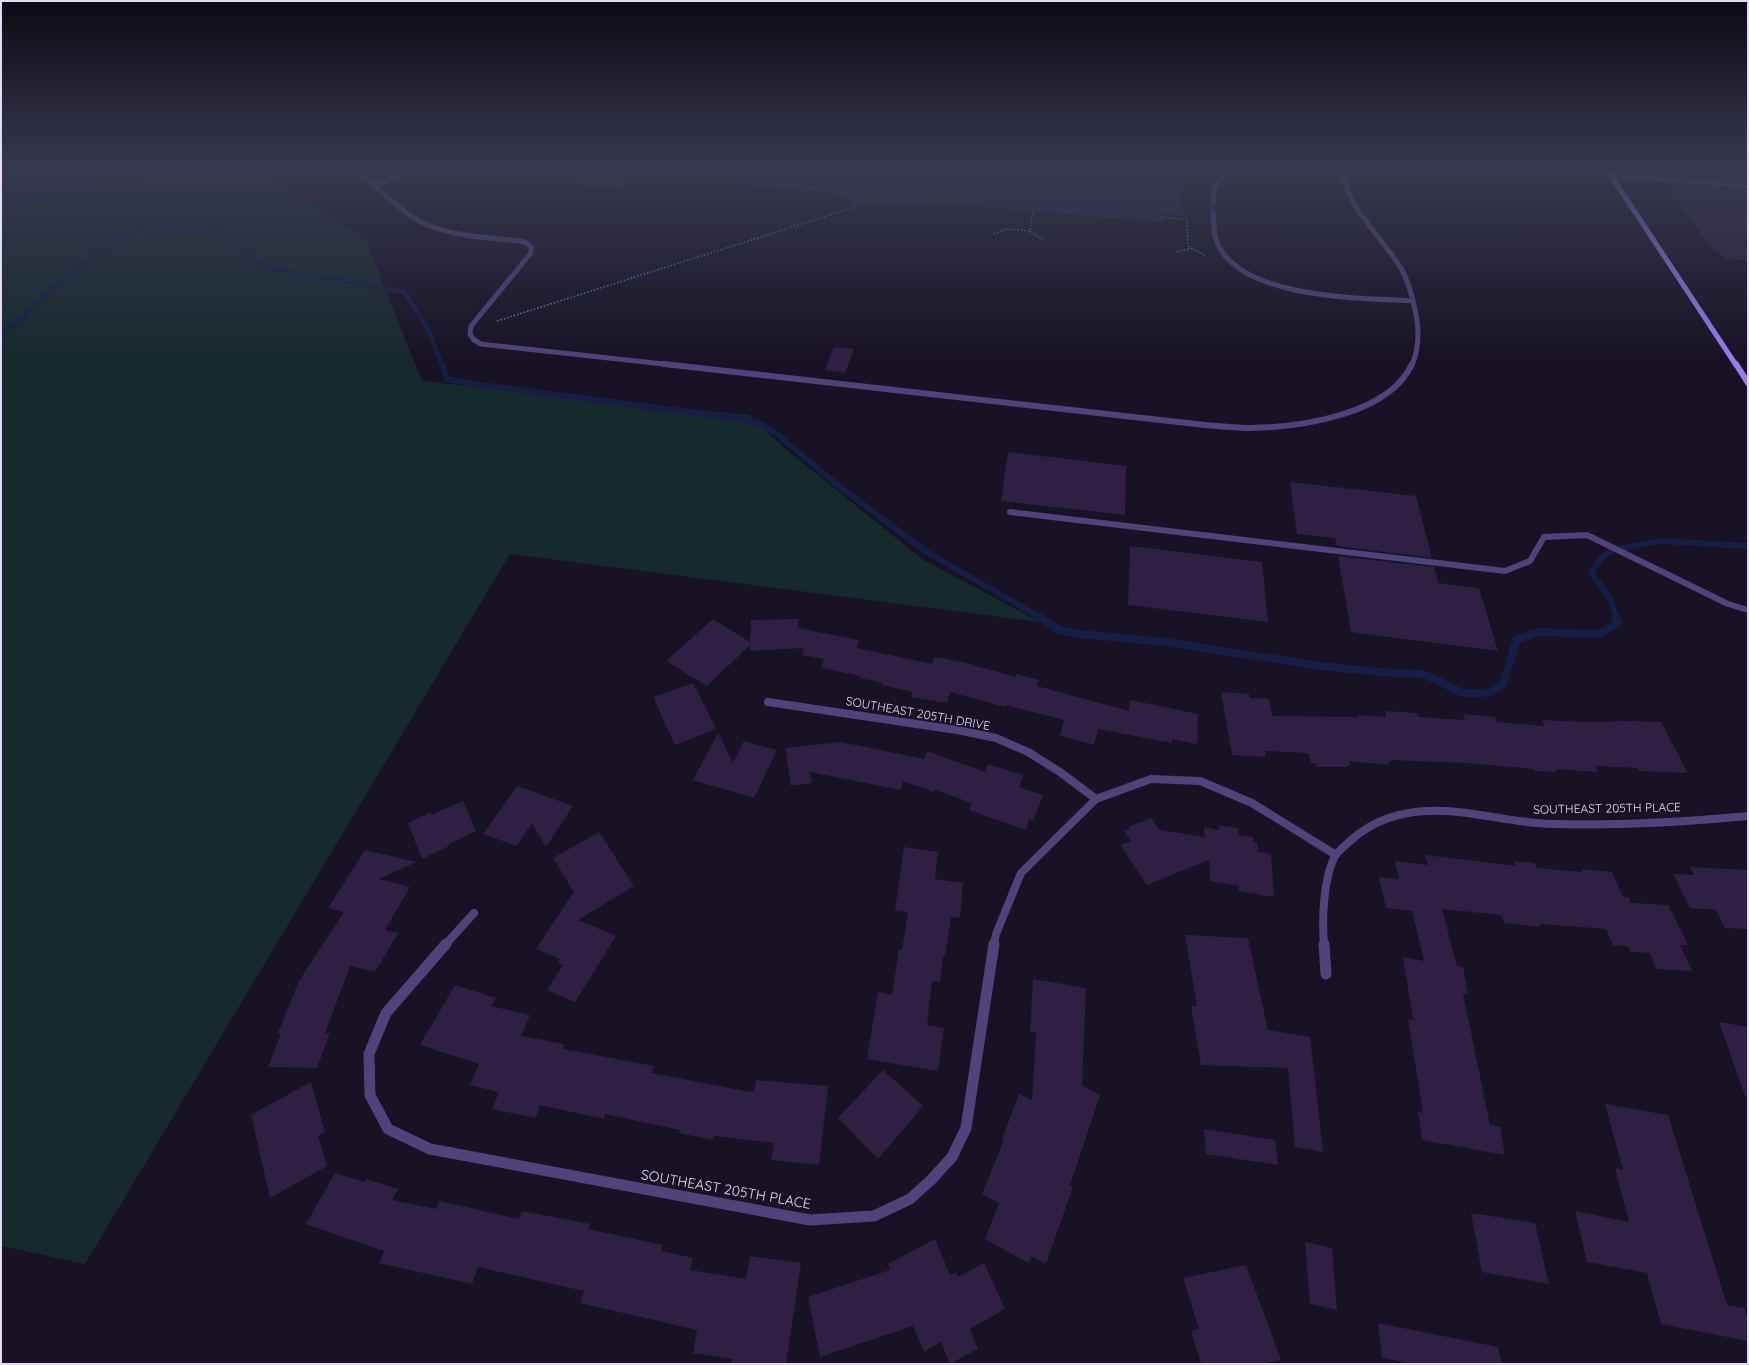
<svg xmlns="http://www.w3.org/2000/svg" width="1749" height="1365" viewBox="0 0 1749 1365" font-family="Quicksand,sans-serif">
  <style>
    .green { fill: #16292d }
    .water { fill: #151e44 }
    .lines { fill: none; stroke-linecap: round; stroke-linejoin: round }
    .stream-far2 { stroke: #151e44; stroke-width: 4.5 }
    .stream-far1 { stroke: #151e44; stroke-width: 6 }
    .stream { stroke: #151e44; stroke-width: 8 }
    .building { fill: #2e2042 }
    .path { stroke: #409ba8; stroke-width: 1.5; stroke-dasharray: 1.5 2; stroke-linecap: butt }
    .lane-far1 { stroke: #50437c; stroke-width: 5 }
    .lane { stroke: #50437c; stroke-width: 6 }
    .street-far1 { stroke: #50437c; stroke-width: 8 }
    .street { stroke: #50437c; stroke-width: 11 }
    .secondary-far1 { stroke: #957ded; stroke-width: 5 }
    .secondary { stroke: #957ded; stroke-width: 6 }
    .labels { text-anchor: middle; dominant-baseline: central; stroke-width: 3; stroke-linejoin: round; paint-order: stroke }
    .street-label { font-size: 12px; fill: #e3dafa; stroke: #181224 }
    .near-street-label { font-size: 14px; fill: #e3dafa; stroke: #181224 }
  </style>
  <rect width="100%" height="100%" fill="#181224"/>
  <g class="green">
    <polygon points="177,168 257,168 366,240 422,381 749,415 787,450 922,559 1040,622 510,554 85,1264 1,1246 1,204 177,170"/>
    <polygon points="574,172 633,177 623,189 565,184"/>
  </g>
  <polygon class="water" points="1,168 177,168 177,170 1,204"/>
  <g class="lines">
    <polyline class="stream-far2" points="1,337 60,282 119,238 159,223 202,222 230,237 266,269 324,277 404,292 429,331 442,365"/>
    <g class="stream-far1">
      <polyline points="442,364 447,379 482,385 742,419 761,424 777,434 836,484 928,553 1043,619"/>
      <polyline points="1617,619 1610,598 1591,573 1600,559 1612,550 1661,541 1748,546"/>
    </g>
    <polyline class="stream" points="1041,618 1059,630 1080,634 1164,642 1321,666 1378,672 1421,674 1435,679 1460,692 1471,694 1491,692 1503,684 1517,639 1539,632 1599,634 1618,623 1616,618"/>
  </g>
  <g class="building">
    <polygon points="724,168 1164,168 1181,170 1183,216 1161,214 1161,222 940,203 906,207 861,204 856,206 835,193 723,183"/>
    <polygon points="1658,168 1748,168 1748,182 1664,175"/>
    <polygon points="1671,184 1748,190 1748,261 1724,259 1718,251 1714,250 1695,226 1697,223 1692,221 1671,194 1668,190 1676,190"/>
    <polygon points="834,347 854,349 845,373 825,370"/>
    <polygon points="1008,452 1126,466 1125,515 1001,501"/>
    <polygon points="1290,482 1416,496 1432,558 1337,546 1335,538 1297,534"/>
    <polygon points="1130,546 1262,562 1268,622 1128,605"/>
    <polygon points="1338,556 1434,567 1438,583 1479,588 1498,651 1351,632"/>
    <polygon points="713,619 750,642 751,620 798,619 798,628 859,640 857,648 932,664 934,657 973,664 972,665 1016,677 1016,674 1039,680 1037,686 1129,711 1130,700 1198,714 1197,744 1172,739 1172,743 1098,729 1094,745 1060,736 1064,720 1006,705 1005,707 950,692 947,703 911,697 913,692 882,685 883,683 860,678 861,676 821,668 824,659 802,655 804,648 750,651 750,645 707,686 666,661"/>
    <polygon points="693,683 716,729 675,745 653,697"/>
    <polygon points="1221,692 1249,694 1250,698 1269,699 1272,716 1359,717 1358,715 1386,717 1385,711 1417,713 1418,717 1465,720 1463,714 1495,717 1497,722 1544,726 1542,720 1583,722 1629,721 1661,722 1688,773 1639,771 1637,768 1595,766 1598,772 1555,769 1556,772 1534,771 1533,769 1468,763 1391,760 1391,762 1388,761 1389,765 1349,761 1350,765 1347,765 1347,767 1316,767 1315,763 1311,763 1308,753 1265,751 1266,757 1232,755"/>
    <polygon points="718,733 733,763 744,741 777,750 754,798 693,780"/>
    <polygon points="841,742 924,759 927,751 985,772 988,764 1023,775 1019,787 1043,795 1033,821 1029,819 1026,830 969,810 972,803 935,790 934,792 903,781 901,790 810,772 812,783 791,786 785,748"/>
    <polygon points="517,786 573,806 546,847 532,823 517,846 483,834"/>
    <polygon points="463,801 476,831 449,844 449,846 422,859 408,823 431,812 431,815"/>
    <polygon points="1151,818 1160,830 1205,837 1204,827 1219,830 1219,825 1238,828 1239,835 1253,837 1253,842 1258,843 1258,852 1271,854 1274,897 1239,891 1239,886 1210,881 1209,860 1147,885 1120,845 1131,841 1124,831 1130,829 1128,827"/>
    <polygon points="599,832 634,886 578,920 616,936 575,1002 547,990 563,965 558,963 560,959 536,949 574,892 553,858"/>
    <polygon points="904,847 938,852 935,879 963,883 960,918 951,917 945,956 943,956 940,982 932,981 927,1025 944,1028 938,1071 867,1059 878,992 892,995 899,949 902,950 908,912 895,910"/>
    <polygon points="365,850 416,862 379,879 410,887 385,930 398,933 375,972 350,966 325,1033 330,1033 317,1068 268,1067 281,1033 278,1033 299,981 344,912 328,908"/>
    <polygon points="1425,855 1516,866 1514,861 1534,863 1537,868 1582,872 1581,869 1612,872 1623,897 1629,897 1631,903 1668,905 1688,945 1680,945 1692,971 1656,969 1650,953 1631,952 1628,946 1613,945 1606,929 1540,924 1541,927 1504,923 1501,915 1442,909 1457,966 1463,967 1468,994 1463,993 1490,1125 1500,1127 1505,1155 1422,1140 1418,1112 1423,1113 1408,1019 1413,1020 1403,957 1424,961 1412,911 1386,908 1379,877 1399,879 1395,861 1428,865"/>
    <polygon points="1690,867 1748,870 1748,929 1725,928 1716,910 1690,908 1673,874 1694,875"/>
    <polygon points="1185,935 1248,938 1268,1030 1310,1037 1323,1152 1295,1147 1288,1068 1201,1065 1191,1006 1197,1006"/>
    <polygon points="1033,979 1086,988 1082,1086 1100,1095 1070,1185 1073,1187 1046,1264 1031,1256 1028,1263 985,1239 999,1203 982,1194 1004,1140 1002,1139 1019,1094 1032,1100 1036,1033 1030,1032"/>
    <polygon points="455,985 496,998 491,1006 530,1015 521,1036 564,1044 563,1049 654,1066 652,1073 750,1092 754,1092 756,1080 828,1086 819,1165 771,1160 774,1143 714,1136 713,1140 679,1133 680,1130 605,1114 604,1119 540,1105 536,1118 492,1109 499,1092 470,1085 479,1064 420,1045"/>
    <polygon points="1719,1022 1748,1027 1748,1096 1745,1096"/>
    <polygon points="883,1070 923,1106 878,1159 838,1118"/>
    <polygon points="311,1082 325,1132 318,1136 327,1166 270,1198 251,1115"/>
    <polygon points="1605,1104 1668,1115 1727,1305 1744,1308 1748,1320 1748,1341 1661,1324 1647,1273 1587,1262 1575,1211 1629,1222 1615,1168 1623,1170"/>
    <polygon points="1204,1129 1275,1140 1278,1165 1206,1154"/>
    <polygon points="335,1173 365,1182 366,1179 398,1189 392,1200 436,1209 439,1201 519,1219 522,1211 590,1224 588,1229 663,1245 661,1251 693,1258 690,1270 746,1279 750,1256 801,1263 786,1364 731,1364 732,1359 693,1353 697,1330 580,1303 584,1291 478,1267 472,1284 379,1263 384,1251 306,1224"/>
    <polygon points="1471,1213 1535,1223 1549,1284 1482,1272"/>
    <polygon points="935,1239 950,1275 956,1272 958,1277 984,1263 1005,1309 970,1329 978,1349 950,1364 941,1342 924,1352 913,1326 820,1357 808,1297 890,1270 888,1264"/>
    <polygon points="1305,1242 1332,1248 1337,1310 1310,1304"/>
    <polygon points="1246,1265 1281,1360 1261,1364 1201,1364 1191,1331 1199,1329 1183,1278"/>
    <polygon points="1378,1323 1498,1347 1502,1364 1414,1364 1382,1358"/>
  </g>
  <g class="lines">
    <g class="path">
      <polyline points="1033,211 1030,231 1043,240"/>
      <polyline points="1161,217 1187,220 1188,246 1206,256"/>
      <polyline points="994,234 1007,229 1030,231"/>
      <polyline points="1177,252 1191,248"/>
      <polyline points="497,321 855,207"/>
    </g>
    <g class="lane-far1">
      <path d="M 352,168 C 373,182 390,202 411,216 C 442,237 484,237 520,241 L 527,243 L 531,247 L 531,253 L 471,326 L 470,334 L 474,340 L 481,344 L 673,365"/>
      <polyline points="1301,168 1341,171"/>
      <path d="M 1341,168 C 1347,209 1382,236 1402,270 C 1410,285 1414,303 1417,320 C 1419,335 1418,351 1412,365"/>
      <polyline points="1525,168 1748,186"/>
      <polyline points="376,186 413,168"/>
      <path d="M 1213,203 C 1212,175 1229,170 1253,168"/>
      <path d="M 1213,211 C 1214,223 1213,236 1219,247 C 1248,299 1361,298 1413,301"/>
    </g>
    <g class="lane">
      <path d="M 664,364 L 1205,425 C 1220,426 1236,428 1251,428 C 1300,427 1389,415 1412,364"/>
      <polyline points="1010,512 1505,571 1530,561 1544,537 1587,535 1728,604 1748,610"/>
    </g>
    <g class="street-far1">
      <polyline points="768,702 957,730 996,738 1028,752 1060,772 1096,799"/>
      <polyline points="445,945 474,913"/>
      <polyline points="994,945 996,934 1021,873 1096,799 1151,779 1200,781 1252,803 1336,855"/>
      <path d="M 1324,945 C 1322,920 1323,879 1335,856 C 1339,850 1345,846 1350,841 C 1376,817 1411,809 1446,811 C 1481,813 1516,823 1551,824 C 1617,826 1683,822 1748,816"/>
    </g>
    <g class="street">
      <polyline points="446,944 386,1013 369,1054 370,1095 388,1129 430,1149 810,1220 874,1216 910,1199 931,1180 952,1157 966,1128 994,944"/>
      <polyline points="1324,944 1326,974"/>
    </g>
    <polyline class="secondary-far1" points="1606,168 1736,365"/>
    <polyline class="secondary" points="1736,364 1748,383"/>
  </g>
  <linearGradient id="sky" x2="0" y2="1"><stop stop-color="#0d0a14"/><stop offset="0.47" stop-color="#373950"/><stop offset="1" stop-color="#373950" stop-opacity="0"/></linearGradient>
  <rect width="1749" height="359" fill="url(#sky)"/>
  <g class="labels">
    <g class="street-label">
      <text transform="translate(918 713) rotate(10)">SOUTHEAST 205TH DRIVE</text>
      <text transform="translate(1607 808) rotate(-1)">SOUTHEAST 205TH PLACE</text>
    </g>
    <g class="near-street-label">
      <text transform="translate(726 1189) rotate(10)">SOUTHEAST 205TH PLACE</text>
    </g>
  </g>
  <rect width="1749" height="1365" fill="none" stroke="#e3dafa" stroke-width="4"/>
</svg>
